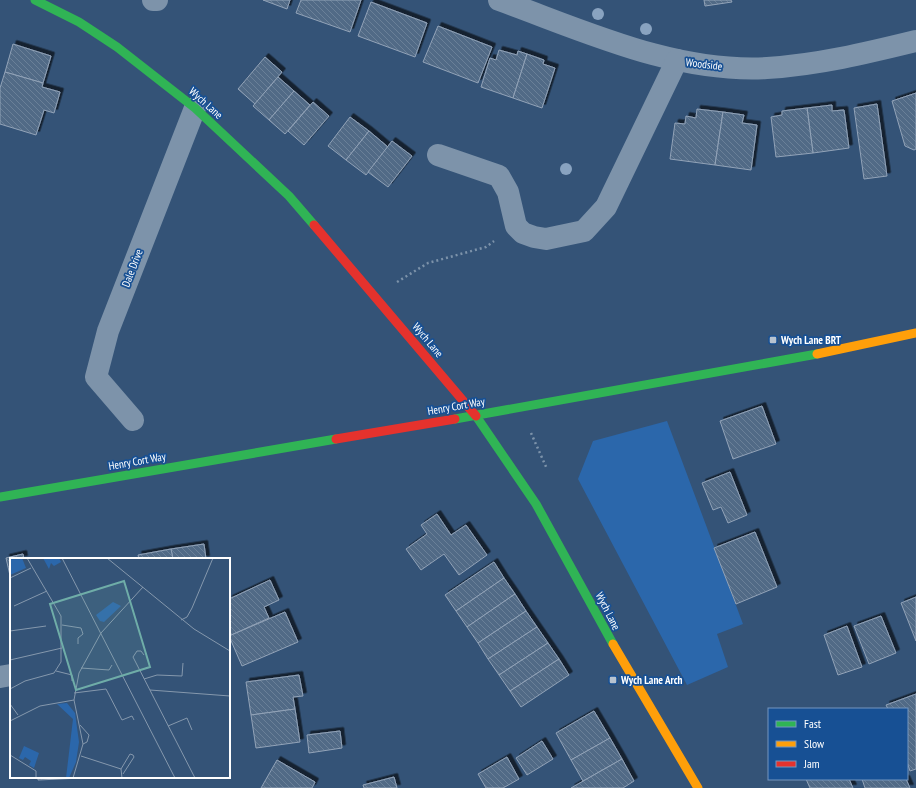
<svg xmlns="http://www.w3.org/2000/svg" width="916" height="788" viewBox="0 0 916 788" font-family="'PT Sans Narrow',sans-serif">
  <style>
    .garden { fill: #2b67ab }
    .building { fill: url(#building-back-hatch); stroke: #92a3b8; filter: url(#shadow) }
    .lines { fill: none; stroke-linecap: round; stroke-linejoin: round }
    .path { stroke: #7d93aa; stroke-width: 2.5; stroke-dasharray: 2 3; stroke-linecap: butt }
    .street { stroke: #7d93aa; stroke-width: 22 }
    .fast { stroke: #30b455; stroke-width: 9 }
    .slow { stroke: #ff9f0a; stroke-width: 9 }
    .jam { stroke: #e5322d; stroke-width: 9 }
    .tree { fill: #89a3c0 }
    .poi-dot { fill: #b8c3cf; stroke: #175094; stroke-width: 1.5 }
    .labels { text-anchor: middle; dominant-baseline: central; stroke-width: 3.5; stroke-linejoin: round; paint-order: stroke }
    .street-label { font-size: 11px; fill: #fff; stroke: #175094 }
    .poi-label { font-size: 11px; font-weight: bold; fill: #fff; stroke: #175094; text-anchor: start }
    .inset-road { fill: none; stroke: #8598ad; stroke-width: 1 }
    .view { fill: #6fada8; fill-opacity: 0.15; stroke: #6fada8; stroke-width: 2 }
    .inset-edge { fill: none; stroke: #fff; stroke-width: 2 }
  </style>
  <defs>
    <pattern id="building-back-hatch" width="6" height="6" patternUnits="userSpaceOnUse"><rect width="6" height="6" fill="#516a86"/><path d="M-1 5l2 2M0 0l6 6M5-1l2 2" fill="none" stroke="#6b8098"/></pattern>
    <filter id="shadow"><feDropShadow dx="3.5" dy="-3.5" stdDeviation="0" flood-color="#0009"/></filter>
  </defs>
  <rect width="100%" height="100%" fill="#345377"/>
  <polygon class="garden" points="667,421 743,624 717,634 728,667 687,685 578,479 593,441"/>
  <g class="building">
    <polygon points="263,0 290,0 287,9"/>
    <polygon points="301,0 361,0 350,32 296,13"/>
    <polygon points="704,0 731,0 732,2 705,6"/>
    <polygon points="371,2 427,23 415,57 358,36"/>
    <polygon points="438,26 492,47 478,83 423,62"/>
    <polygon points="13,44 51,56 43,83 5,72"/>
    <polygon points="499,50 517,55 518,51 527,54 513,98 481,87 490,58 496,60"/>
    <polygon points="527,54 544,60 543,64 555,68 542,108 513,98"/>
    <polygon points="265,57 282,72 255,104 238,89"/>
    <polygon points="5,72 43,83 42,87 60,92 54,113 44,110 36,135 0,124 0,88"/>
    <polygon points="278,77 294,91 269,120 253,106"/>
    <polygon points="294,91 310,105 285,134 269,120"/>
    <polygon points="916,93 916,149 914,150 905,146 892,101"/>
    <polygon points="313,102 329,116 304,145 288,131"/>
    <polygon points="877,104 887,176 864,179 854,108"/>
    <polygon points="832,105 832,111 844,110 849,148 813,153 807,108"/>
    <polygon points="807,108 813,153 776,157 771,117 782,115 782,111"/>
    <polygon points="697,109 723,112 715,165 670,159 675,123 685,124 686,116 696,118"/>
    <polygon points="723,112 744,115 742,123 757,125 751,170 715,165"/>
    <polygon points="350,117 369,131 346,160 328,146"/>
    <polygon points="369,131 388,147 366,175 346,160"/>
    <polygon points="392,141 412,156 388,187 368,172"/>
    <polygon points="762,406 776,444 733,459 720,421"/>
    <polygon points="730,472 747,515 728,523 721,507 713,510 702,483"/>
    <polygon points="437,514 451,535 466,525 487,555 459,575 444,554 421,570 406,549 427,534 421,525"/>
    <polygon points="755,532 777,587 736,604 714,548"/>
    <polygon points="204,544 206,559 173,559 171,549"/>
    <polygon points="171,549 173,559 139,559 138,555"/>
    <polygon points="23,554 24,559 11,559 11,580 6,558"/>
    <polygon points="494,562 504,578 456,611 445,595"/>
    <polygon points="504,578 515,594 467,627 456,611"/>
    <polygon points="270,580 279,600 264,607 269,618 229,636 229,599"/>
    <polygon points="515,594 526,611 478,643 467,627"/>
    <polygon points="916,597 916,641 901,603"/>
    <polygon points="526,611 537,627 488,659 478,643"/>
    <polygon points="285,612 298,642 242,666 229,636"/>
    <polygon points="881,616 896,653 869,664 854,626"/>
    <polygon points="847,626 862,667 838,675 824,635"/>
    <polygon points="537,627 548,643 499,675 488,659"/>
    <polygon points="548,643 559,659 510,691 499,675"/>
    <polygon points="559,659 569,675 521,707 510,691"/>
    <polygon points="299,675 303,696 293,697 295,709 251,715 246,682"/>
    <polygon points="916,694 916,769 910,771 907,762 907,709 888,709 886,705"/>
    <polygon points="295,709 300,742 256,748 251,715"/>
    <polygon points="594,711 610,738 571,760 556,733"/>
    <polygon points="340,731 342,748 309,753 307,735"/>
    <polygon points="610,738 622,759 583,781 571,760"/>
    <polygon points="542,741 553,759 527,775 516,758"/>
    <polygon points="507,757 519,779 503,788 486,788 478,774"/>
    <polygon points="622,759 634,781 623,788 571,788"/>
    <polygon points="277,760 315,782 312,788 261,788"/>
    <polygon points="38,777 82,777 82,778 38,780"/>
    <polygon points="394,777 397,788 364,788 363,785"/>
    <polygon points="806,779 849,779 853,788 810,788"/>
    <polygon points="862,779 906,779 910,788 865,788"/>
  </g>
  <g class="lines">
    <g class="path">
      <polyline points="397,282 428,263 486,247 494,241"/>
      <polyline points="531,433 547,469"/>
    </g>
    <g class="street">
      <polyline points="153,0 157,0"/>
      <path d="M 499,0 C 585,31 673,73 767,68 C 817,65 867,53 916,41"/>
      <polyline points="438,155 499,176 508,192 516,226 523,233 534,237 546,239 584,231 606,207 677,60"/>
      <polyline points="133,420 96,377 108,331 195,108"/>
      <polyline points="0,677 11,675"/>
    </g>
    <g class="fast">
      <polyline points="35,0 79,22 117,47 195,108 289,196 314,225"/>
      <polyline points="476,416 536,504 613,644"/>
      <polyline points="455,419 817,354"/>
      <polyline points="0,497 336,439"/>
    </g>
    <g class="slow">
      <polyline points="817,354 916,333"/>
      <polyline points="613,644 698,788"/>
    </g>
    <g class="jam">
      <polyline points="314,225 476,416"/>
      <polyline points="336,439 455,419"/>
    </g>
  </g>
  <g class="tree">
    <circle cx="598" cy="14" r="6"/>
    <circle cx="646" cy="29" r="6"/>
    <circle cx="566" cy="169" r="6"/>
  </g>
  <g class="poi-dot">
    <rect x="769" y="336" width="8" height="8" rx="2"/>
    <rect x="609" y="676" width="8" height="8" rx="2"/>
  </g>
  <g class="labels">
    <g class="street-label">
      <text transform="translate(704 64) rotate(7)">Woodside</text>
      <text transform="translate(206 103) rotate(42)">Wych Lane</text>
      <text transform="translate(132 268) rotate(-69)">Dale Drive</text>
      <text transform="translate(428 340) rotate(50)">Wych Lane</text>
      <text transform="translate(456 406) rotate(-10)">Henry Cort Way</text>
      <text transform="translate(137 461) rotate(-10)">Henry Cort Way</text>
      <text transform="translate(608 611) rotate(63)">Wych Lane</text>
    </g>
    <g class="poi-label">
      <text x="781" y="340">Wych Lane BRT</text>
      <text x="621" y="680">Wych Lane Arch</text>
    </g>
  </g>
  <g transform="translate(10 558)">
    <rect width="220" height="220" fill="#345377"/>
    <path d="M 57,145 L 65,155 L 69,184 L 66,204 L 59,220 L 56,220 L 63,161 L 47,146 ZM 14,188 L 29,195 L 24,210 L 19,207 L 21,203 L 15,199 L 13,202 L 9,200 Z" fill="#2b67ab"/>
    <path d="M 33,0 L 49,0 L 51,4 L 44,8 L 41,5 L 39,11 Z" fill="#2b67ab"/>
    <path d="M 0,0 L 12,0 L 16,10 L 0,17 Z" fill="#2b67ab"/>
    <path d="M 103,44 L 111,48 L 94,64 L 90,63 L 86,57 Z" fill="#2b67ab"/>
    <path class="inset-road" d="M 52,0 L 165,220M 97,0 L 184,71 L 220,93M 0,20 L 21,10M 4,48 L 37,33M 171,62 L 177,59 L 182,50 L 203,0M 52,67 L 71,70 L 73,76 L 68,80 L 68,86M 0,73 L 36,68M 134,97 L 131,93 L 127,93 L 123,99 L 185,220M 0,102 L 52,90M 71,110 L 99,112 L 102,107M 46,113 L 62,117 L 62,123M 134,121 L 147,117 L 172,118 L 173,105M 0,131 L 15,123 L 44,115 L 51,104 L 51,58 L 17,0M 140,132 L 220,138M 64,135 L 96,131 L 112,162 L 122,158 L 124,162M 0,146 L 8,157M 0,163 L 30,148 L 64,142M 70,167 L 79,177 L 77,184 L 73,186M 158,168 L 177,160 L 182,172M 0,197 L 26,213 L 26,220M 71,198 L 111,211 L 112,220M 111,211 L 120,196 L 123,197 L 124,199 L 113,216M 63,220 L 73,186 L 64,142 L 69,115 L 91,75 L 133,29"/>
    <path class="view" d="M 114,23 L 140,109 L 66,132 L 40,46 Z"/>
    <rect width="220" height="220" class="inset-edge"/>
  </g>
  <rect x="768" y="708" width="140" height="72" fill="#175094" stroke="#7496bf"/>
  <rect x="776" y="721" width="20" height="6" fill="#30b455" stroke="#7496bf"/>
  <text x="804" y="728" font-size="12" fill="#ffffff">Fast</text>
  <rect x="776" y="741" width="20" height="6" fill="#ff9f0a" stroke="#7496bf"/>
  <text x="804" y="748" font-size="12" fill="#ffffff">Slow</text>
  <rect x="776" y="761" width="20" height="6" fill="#e5322d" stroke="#7496bf"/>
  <text x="804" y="768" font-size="12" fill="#ffffff">Jam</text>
</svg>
